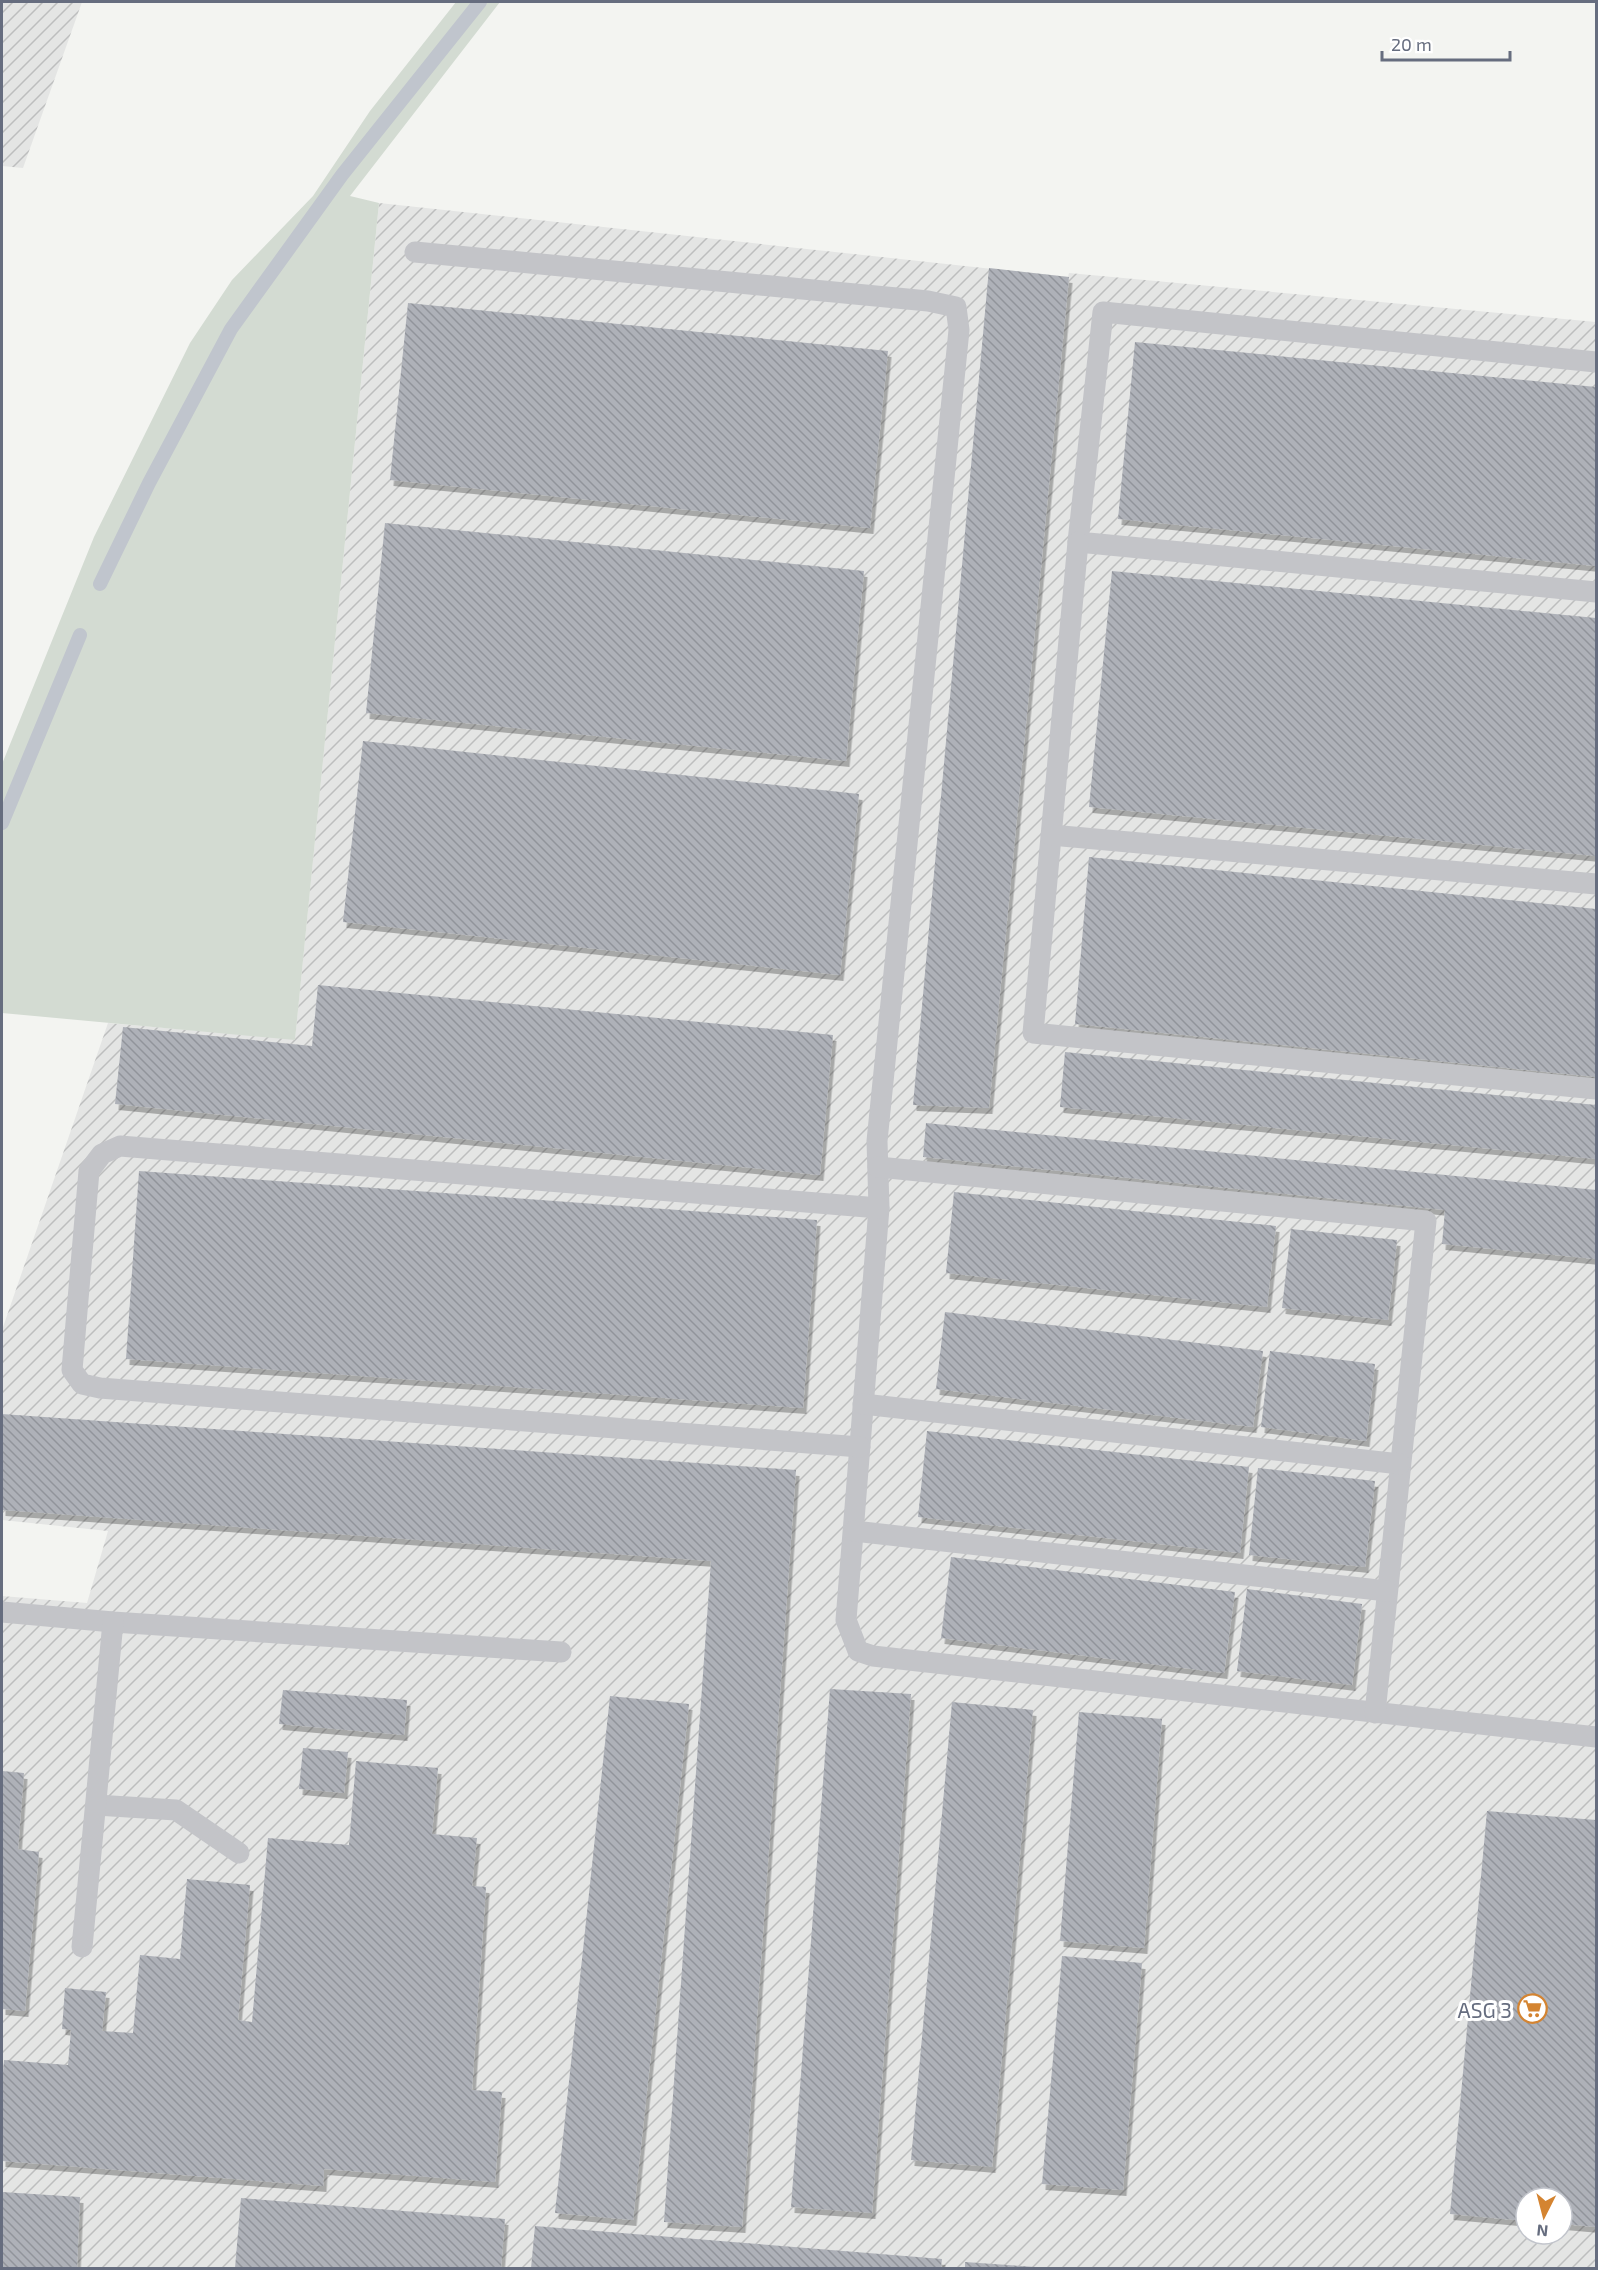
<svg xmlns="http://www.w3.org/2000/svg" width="1598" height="2270" viewBox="0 0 1598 2270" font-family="'Exo 2',sans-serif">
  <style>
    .industrial { fill: url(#industrial-furrows); fill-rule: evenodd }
    .grass { fill: #d3dbd2 }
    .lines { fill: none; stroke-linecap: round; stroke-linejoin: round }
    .stream { stroke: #c0c5cd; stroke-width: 14 }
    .building { fill: url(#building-back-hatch); filter: url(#shadow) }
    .lane { stroke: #c3c4c8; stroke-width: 21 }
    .labels { text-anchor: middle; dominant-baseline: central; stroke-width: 6; stroke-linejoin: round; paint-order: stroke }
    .poi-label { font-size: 21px; fill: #666d7f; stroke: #fff; text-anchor: end }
  </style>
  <defs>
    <pattern id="industrial-furrows" width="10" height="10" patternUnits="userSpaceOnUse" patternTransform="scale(1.5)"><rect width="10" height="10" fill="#e4e5e4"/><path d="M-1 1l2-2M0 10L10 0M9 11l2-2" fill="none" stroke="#bdbebe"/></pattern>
    <pattern id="building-back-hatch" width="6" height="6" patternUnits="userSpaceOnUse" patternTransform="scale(1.5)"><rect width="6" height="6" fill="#aeb1b8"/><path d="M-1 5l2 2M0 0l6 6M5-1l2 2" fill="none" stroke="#91949b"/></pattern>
    <filter id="shadow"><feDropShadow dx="3.5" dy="6" stdDeviation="0" flood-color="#0004"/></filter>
  </defs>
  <rect width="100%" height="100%" fill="#f3f4f1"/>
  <g class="industrial">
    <polygon points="2,2 82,2 23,168 2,166"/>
    <path d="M 379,203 L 1068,277 L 1069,273 L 1596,322 L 1596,2268 L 2,2268 L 2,1596 L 87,1603 L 108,1531 L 2,1520 L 2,1330 L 108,1023 L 295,1039 ZM 1526,2198 L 1562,2198 L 1562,2234 L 1526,2234 Z"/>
  </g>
  <polygon class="grass" points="456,2 500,2 350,196 379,203 295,1040 2,1013 2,764 94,537 190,343 232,280 313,196 370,111"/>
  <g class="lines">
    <g class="stream">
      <polyline points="100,584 149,483 231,329 342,175 480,2"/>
      <polyline points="2,823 80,635"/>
    </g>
  </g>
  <g class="building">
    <polygon points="989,268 1069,277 989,1108 913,1105"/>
    <polygon points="408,303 888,351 870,528 390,480"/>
    <polygon points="1135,342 1596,387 1596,566 1118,519"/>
    <polygon points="385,523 864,571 846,761 366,713"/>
    <polygon points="1112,571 1596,618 1596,856 1089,807"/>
    <polygon points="363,741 859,794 840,975 343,922"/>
    <polygon points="1089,857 1596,909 1596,1077 1075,1024"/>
    <polygon points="318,985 833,1035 820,1175 115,1104 123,1027 312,1046"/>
    <polygon points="1065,1052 1596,1105 1596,1159 1060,1107"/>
    <polygon points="926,1123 1596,1190 1596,1259 1442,1244 1445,1210 923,1157"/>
    <polygon points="139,1171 817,1220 803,1408 126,1359"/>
    <polygon points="954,1192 1276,1226 1267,1307 946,1273"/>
    <polygon points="1291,1229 1397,1240 1388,1320 1282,1308"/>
    <polygon points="945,1312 1263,1351 1253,1427 936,1389"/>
    <polygon points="1270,1351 1375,1364 1366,1441 1261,1427"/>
    <polygon points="2,1414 796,1470 742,2227 664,2222 711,1561 2,1510"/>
    <polygon points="927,1431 1249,1467 1240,1553 918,1517"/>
    <polygon points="1258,1468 1375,1481 1365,1567 1249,1555"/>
    <polygon points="951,1557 1235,1592 1224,1673 941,1638"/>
    <polygon points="1247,1589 1362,1604 1352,1685 1237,1671"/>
    <polygon points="830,1689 911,1694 872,2213 791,2207"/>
    <polygon points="283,1690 407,1700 404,1735 279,1724"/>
    <polygon points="610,1696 689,1704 633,2220 555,2213"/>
    <polygon points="952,1702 1033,1710 992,2167 911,2160"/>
    <polygon points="1079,1712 1162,1719 1144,1948 1060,1941"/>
    <polygon points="303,1748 348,1752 344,1793 299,1789"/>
    <polygon points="356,1761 438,1768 432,1834 477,1838 472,1886 486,1887 472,2090 502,2092 495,2182 324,2169 323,2186 2,2161 2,2084 4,2060 68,2065 71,2030 62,2029 65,1988 106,1992 102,2031 133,2033 140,1955 180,1959 187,1879 250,1885 238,2020 252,2022 268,1838 349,1845"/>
    <polygon points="2,1771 24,1773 18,1849 39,1852 25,2011 2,2009"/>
    <polygon points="1487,1811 1596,1820 1596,2227 1562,2224 1562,2198 1526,2198 1526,2221 1450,2214"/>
    <polygon points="1062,1956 1142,1963 1123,2190 1042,2184"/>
    <polygon points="2,2192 80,2197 77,2268 2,2268"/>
    <polygon points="241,2198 505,2219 501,2268 235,2268"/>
    <polygon points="535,2226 942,2259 941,2268 531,2268"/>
    <polygon points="965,2262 1035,2267 1035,2268 965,2268"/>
  </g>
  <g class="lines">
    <g class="lane">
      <polyline points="415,252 928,301 956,307 959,330 877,1141 879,1208 846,1620 858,1651 873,1656 1596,1737"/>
      <polyline points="1596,362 1103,312 1078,542 1596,592"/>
      <polyline points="1078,542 1033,1033 1596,1089"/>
      <polyline points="1051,835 1596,884"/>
      <polyline points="878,1167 1426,1221 1375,1713"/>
      <polyline points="863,1404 1400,1464"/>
      <polyline points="860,1447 100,1388 82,1384 72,1370 89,1171 102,1154 120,1146 879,1208"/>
      <polyline points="854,1531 1387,1591"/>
      <polyline points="2,1612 113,1622 561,1652"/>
      <polyline points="96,1805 176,1810 239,1853"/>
      <polyline points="82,1947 113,1622"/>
    </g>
  </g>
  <defs>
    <symbol id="supermarket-ring" viewBox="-11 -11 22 22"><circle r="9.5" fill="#fff" stroke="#d48431" stroke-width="1.5"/><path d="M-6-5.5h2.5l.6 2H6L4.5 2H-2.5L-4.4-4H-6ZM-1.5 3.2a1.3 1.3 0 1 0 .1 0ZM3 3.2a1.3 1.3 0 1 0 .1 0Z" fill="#d48431"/></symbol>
  </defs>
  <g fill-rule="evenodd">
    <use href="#supermarket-ring" x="1516" y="1992" width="33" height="33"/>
  </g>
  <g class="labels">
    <g class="poi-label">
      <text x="1512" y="2009">ASG 3</text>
    </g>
  </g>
  <rect width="1598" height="2270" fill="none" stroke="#666d7f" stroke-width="6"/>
  <g transform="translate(1544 2216) rotate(186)"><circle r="28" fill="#ffffff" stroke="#c2c5cc" stroke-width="1.5"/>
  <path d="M0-4.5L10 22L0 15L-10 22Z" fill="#d48431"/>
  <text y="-9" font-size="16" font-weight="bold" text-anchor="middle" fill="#666d7f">N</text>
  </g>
  <path d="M1382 51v9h128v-9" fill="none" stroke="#666d7f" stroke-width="3"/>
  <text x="1391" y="51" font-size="18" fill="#666d7f" stroke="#ffffff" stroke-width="4.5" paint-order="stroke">20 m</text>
</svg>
